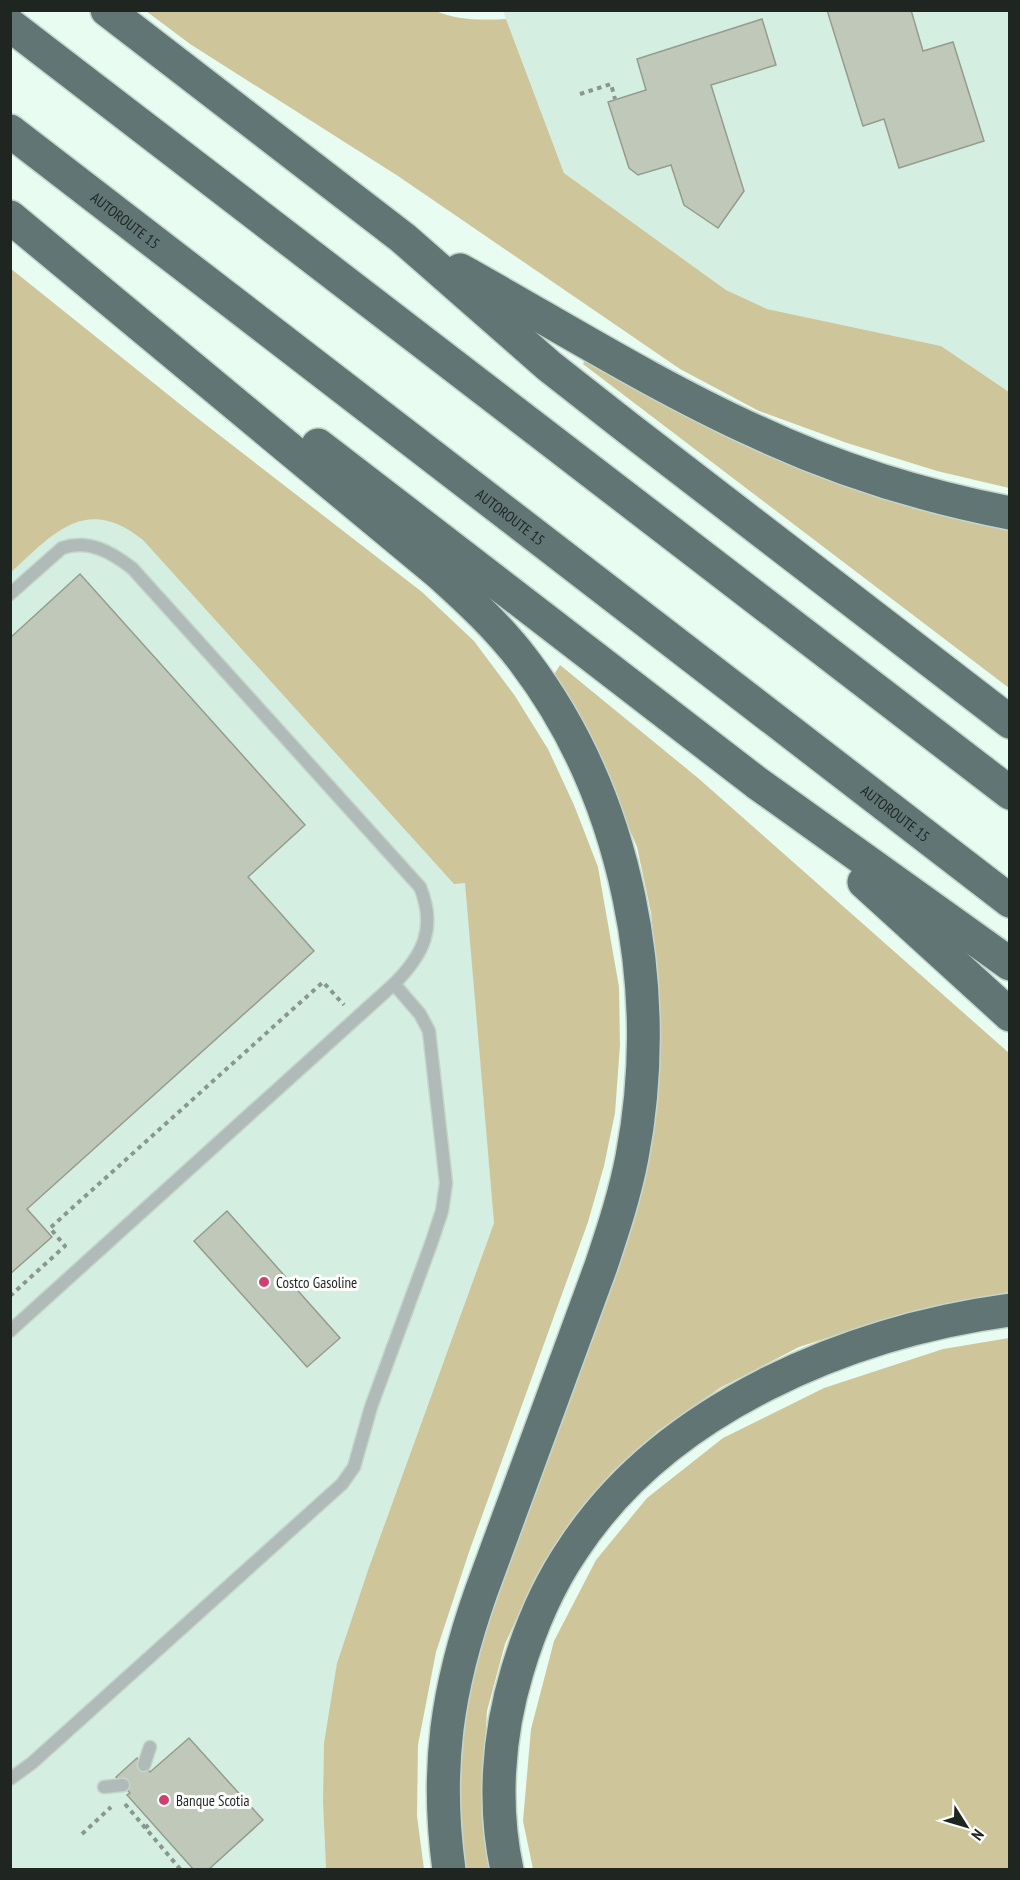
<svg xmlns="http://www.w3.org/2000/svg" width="1020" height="1880" viewBox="0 0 1020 1880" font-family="'PT Sans Narrow',sans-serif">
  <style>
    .built { fill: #d4efe1 }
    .green { fill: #cec69a }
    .building { fill: #c0c9b9; stroke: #949d8d; stroke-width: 1.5 }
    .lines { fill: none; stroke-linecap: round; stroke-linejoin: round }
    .service-casing { stroke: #c4d5cc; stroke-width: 15 }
    .motorway-casing { stroke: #c4d5cc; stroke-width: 36 }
    .path { stroke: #89978f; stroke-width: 4; stroke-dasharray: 4.5 4.5; stroke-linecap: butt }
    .service { stroke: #b0bab9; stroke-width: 12 }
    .motorway { stroke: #607574; stroke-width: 33 }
    .poi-dot { fill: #cd4070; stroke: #fff; stroke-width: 2 }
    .labels { text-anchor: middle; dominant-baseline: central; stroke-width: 6; stroke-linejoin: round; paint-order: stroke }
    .street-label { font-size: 15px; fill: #1f2622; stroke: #fff }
    .poi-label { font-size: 15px; fill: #1f2622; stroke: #fff; text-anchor: start }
  </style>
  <rect width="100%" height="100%" fill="#e8fcf1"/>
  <g class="built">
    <polygon points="503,11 1009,11 1009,392 941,346 767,309 726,290 564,173"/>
    <polygon points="10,342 464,861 494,1223 368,1570 337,1663 323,1803 326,1869 11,1869"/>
  </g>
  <g class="green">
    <path d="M 434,10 C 457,21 482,20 506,19 L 564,173 L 726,290 L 767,309 L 941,346 L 1009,392 L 1009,488 L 937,471 L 847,443 L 759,411 L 680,369 L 398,176 L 190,44 L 146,11 Z"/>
    <path d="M 10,268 L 196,417 L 422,592 L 474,641 L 515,696 L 548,749 L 574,805 L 598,867 L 619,987 L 620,1045 L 615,1113 L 604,1166 L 588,1222 L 469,1552 L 436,1652 L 418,1745 L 417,1816 L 424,1869 L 326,1869 L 323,1803 L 324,1743 L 337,1663 L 368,1570 L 494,1223 L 465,883 L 454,884 L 143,540 C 86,494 54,533 11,572 Z"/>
    <polygon points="586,358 828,479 894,502 972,523 1009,530 1009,688 583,364"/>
    <path d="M 560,665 L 698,778 L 1009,1053 L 1009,1292 L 901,1314 L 799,1347 L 720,1388 L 658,1431 L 612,1472 L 572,1519 L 535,1578 L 505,1644 L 487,1711 L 484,1761 L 484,1821 L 491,1869 L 465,1870 C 457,1813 452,1756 464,1699 C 469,1676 477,1654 484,1632 L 652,1127 L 660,1057 L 658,983 L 651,913 L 637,847 L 610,784 L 553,676 Z"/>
    <polygon points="1009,1338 1009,1869 533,1869 523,1821 531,1729 554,1641 596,1560 647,1498 723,1438 824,1388 943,1349"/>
  </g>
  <g class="building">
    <polygon points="827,10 911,10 923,51 953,42 984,141 899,168 884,119 863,126"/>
    <polygon points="762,19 776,65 711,85 744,191 718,228 684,205 671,165 638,175 629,168 608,102 646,90 637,59"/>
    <polygon points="80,574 305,825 248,877 314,951 27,1209 52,1237 10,1274 10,638"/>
    <polygon points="227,1211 340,1338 307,1367 194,1241"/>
    <polygon points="189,1738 263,1820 208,1870 194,1870 127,1795 130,1793 116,1777 137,1758 150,1772"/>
  </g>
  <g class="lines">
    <defs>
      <g id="service">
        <path d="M 10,594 L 62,548 C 89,539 111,552 132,568 L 420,887 C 437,928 423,955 394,984"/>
        <polyline points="10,1331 394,984 420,1014 429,1031 446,1183 442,1211 431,1244 371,1407 354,1467 342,1484 32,1763 10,1779"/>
        <polyline points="144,1765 150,1747"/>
        <polyline points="104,1787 123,1785"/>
      </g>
      <g id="motorway">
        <polyline points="107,10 403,238 549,366 628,428 1010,722"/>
        <polyline points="10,25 1010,793"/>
        <path id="s1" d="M 10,131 L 1010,901"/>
        <path d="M 10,217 L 439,573 C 469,600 499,628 524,661 C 628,798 664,990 632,1157 C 625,1194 613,1230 601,1266 L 481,1592 C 447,1688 435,1768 449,1870"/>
        <path d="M 460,270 C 557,324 654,385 755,431 C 836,469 922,496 1010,513"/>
        <polyline points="318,445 757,783 1010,964"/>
        <polyline points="864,882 1010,1015"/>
        <path d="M 507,1870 C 493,1805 498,1735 517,1672 C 530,1628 547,1587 573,1549 C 665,1408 848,1332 1010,1310"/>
      </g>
    </defs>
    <use href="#service" class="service-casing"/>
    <use href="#motorway" class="motorway-casing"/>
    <g class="path">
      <polyline points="580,94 611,84 615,99"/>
      <polyline points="10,1296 65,1246 50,1228 323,982 344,1005"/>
      <polyline points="125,1804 181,1870"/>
      <polyline points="145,1828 152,1822"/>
      <polyline points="82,1834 111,1807"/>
    </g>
    <use href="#service" class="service"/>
    <use href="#motorway" class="motorway"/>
  </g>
  <g class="poi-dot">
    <circle cx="264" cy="1282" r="6"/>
    <circle cx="164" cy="1800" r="6"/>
  </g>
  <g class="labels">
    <g class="street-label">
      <text stroke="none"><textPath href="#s1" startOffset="146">AUTOROUTE 15</textPath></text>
      <text stroke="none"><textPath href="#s1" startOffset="632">AUTOROUTE 15</textPath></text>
      <text stroke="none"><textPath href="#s1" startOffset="1118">AUTOROUTE 15</textPath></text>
    </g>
    <g class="poi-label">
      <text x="276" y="1282">Costco Gasoline</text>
      <text x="176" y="1800">Banque Scotia</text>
    </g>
  </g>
  <rect width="1020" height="1880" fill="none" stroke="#1f2622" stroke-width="24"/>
  <g transform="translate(966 1826) rotate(127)" stroke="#ffffff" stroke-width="4.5" paint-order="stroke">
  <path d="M0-4.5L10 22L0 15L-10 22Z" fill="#1f2622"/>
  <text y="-9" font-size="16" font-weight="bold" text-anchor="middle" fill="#1f2622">N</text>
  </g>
</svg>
